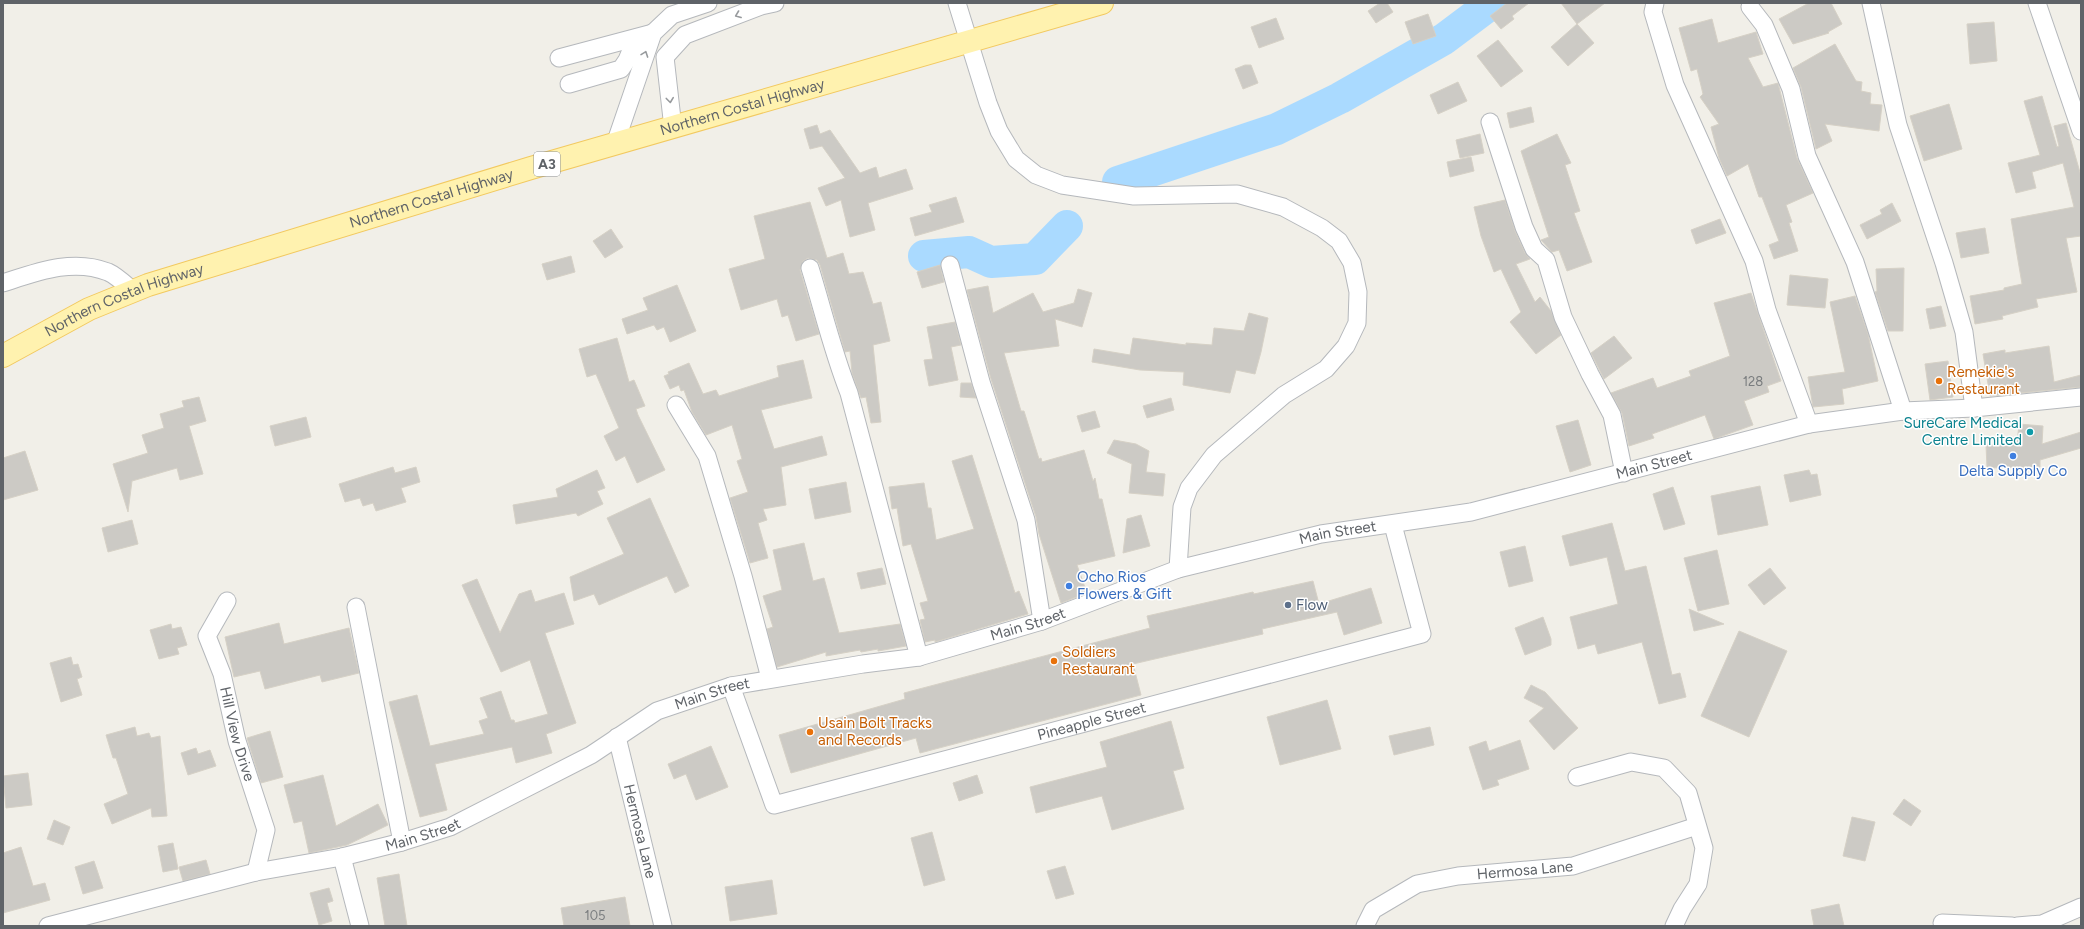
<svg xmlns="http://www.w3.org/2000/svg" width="2084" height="929" viewBox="0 0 2084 929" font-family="Figtree,sans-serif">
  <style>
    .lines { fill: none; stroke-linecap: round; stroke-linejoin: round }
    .river { stroke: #aadaff; stroke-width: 32 }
    .building { fill: #cccac5; stroke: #d6d1c6 }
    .minor-casing { stroke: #b5b8bc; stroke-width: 19 }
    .major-casing { stroke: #f2c960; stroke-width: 24 }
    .minor { stroke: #fff; stroke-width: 17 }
    .major { stroke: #fff2af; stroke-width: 22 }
    .oneway { stroke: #979a9d }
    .food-dot { fill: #e8710a; stroke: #fff; stroke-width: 1.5 }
    .culture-dot { fill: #0f9aa8; stroke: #fff; stroke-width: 1.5 }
    .shop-dot { fill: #3f7fe0; stroke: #fff; stroke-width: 1.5 }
    .service-dot { fill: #5c6f8a; stroke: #fff; stroke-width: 1.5 }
    .labels { text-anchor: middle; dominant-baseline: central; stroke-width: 3; stroke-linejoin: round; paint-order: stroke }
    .number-label { font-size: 13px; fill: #7a7d7f }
    .shield { fill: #fff; stroke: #8f9295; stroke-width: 1 }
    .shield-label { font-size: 14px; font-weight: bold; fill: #5f6368 }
    .street-label { font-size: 15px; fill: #5f6368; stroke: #fff }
    .food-label { font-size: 15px; fill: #c56008; stroke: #fff; text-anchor: start }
    .culture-label { font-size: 15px; fill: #0d838f; stroke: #fff; text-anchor: end }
    .shop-label { font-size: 15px; fill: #366cbe; stroke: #fff }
    .service-label { font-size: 15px; fill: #4e5e75; stroke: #fff; text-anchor: start }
  </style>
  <rect width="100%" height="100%" fill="#f1efe8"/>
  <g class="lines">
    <g class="river">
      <polyline points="1118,182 1277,129 1340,98 1444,39 1492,3"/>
      <polyline points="924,256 969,252 991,262 1035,259 1067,226"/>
    </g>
  </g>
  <g class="building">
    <polygon points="1380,3 1387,3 1393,12 1376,23 1368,11"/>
    <polygon points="1507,3 1529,3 1512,16 1514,19 1501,29 1490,16"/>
    <polygon points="1561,3 1605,3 1577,24"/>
    <polygon points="1809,3 1831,3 1842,24 1828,32 1829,33 1793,44 1779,19"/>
    <polygon points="1428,14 1436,36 1413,44 1405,22"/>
    <polygon points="1276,18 1284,39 1259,48 1251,27"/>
    <polygon points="1712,19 1718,43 1756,32 1763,54 1748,58 1763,87 1778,83 1797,158 1813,193 1786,205 1792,222 1789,223 1798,251 1774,259 1769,245 1779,241 1762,197 1759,197 1748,164 1727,176 1719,158 1711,127 1719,124 1700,97 1703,94 1697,69 1691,71 1679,28"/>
    <polygon points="1994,22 1997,61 1970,64 1967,24"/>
    <polygon points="1577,24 1594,43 1568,66 1551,47"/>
    <polygon points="1498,40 1523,71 1501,87 1477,56"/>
    <polygon points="1835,44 1856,81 1862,82 1861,91 1871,93 1870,104 1882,105 1879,131 1825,124 1832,141 1816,149 1801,87 1793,68"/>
    <polygon points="1245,65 1251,65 1258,83 1243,89 1235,69"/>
    <polygon points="1458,82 1467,101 1438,114 1430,95"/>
    <polygon points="2042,96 2057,147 2059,146 2054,126 2066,123 2081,176 2081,236 2066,238 2077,292 2036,299 2038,307 2002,316 2003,319 1975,324 1970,296 2004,290 2004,288 2022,284 2011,219 2074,207 2063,163 2032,172 2036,188 2016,193 2008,163 2040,155 2024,101"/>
    <polygon points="1949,104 1962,149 1924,161 1910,116"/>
    <polygon points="1531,107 1534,122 1510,128 1507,113"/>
    <polygon points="817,125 820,134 830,130 860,173 876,167 879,178 906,169 913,189 868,203 875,230 850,237 841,200 826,206 818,188 845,178 822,146 810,149 804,129"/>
    <polygon points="1480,134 1484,153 1460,158 1456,140"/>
    <polygon points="1557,134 1571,163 1565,165 1580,211 1574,213 1592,262 1567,271 1559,250 1552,252 1541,240 1549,237 1521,151"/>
    <polygon points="1471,157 1474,171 1450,177 1447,162"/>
    <polygon points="956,197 964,222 915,236 910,218 932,212 929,205"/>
    <polygon points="1505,200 1515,231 1525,253 1530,259 1516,264 1535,302 1540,297 1551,311 1561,335 1536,354 1510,322 1521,312 1501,269 1494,272 1481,236 1474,207"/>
    <polygon points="810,202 827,258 843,253 849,274 863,272 873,304 881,302 890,341 873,345 881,422 871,423 866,397 861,398 852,373 850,351 845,352 820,265 817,260 808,258 803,261 800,270 819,334 796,341 788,315 782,317 777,299 741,310 729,269 765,259 754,216"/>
    <polygon points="1892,203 1901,221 1867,239 1860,225 1882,214 1880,210"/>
    <polygon points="1720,219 1726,233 1696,244 1691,230"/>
    <polygon points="1985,228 1989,253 1961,258 1956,233"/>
    <polygon points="611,229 623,247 605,258 593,241"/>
    <polygon points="571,256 575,272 547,280 542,264"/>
    <polygon points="940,265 944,282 922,288 917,272"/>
    <polygon points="1904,268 1903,331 1888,331 1875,292 1877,291 1876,269"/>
    <polygon points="1790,275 1828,279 1825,308 1787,305"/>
    <polygon points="677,285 696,331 670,342 664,327 657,330 654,325 627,334 622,319 648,310 643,298"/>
    <polygon points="988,286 993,313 1033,293 1043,312 1074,303 1078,289 1092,293 1082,327 1055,319 1059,346 1004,353 1021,411 1024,411 1039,459 1041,458 1042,462 1084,450 1093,481 1095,478 1099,499 1102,499 1115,556 1077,565 1087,593 1061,603 1039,534 1036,517 991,379 967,290"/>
    <polygon points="1751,293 1781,381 1767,386 1769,392 1744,401 1753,425 1714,439 1705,415 1652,434 1654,438 1629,446 1622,413 1611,393 1653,378 1657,388 1691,376 1689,371 1730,356 1714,303"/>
    <polygon points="1855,296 1868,334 1878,381 1842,389 1844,404 1813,407 1808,377 1845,372 1830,302"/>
    <polygon points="1941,306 1946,326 1930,329 1926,309"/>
    <polygon points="1249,313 1268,318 1261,352 1255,374 1236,370 1230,393 1183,385 1184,372 1140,370 1092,362 1094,349 1130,355 1133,338 1186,345 1186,343 1212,345 1214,328 1244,331"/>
    <polygon points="955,322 961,345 951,347 958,380 929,386 924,360 933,359 927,327"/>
    <polygon points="1614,336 1632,358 1604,379 1591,353"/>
    <polygon points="617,338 629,382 634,380 645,406 636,409 638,415 665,470 637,483 625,456 616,461 604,436 619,428 596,374 587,377 579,349"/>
    <polygon points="2049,346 2054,382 2081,375 2081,387 1990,396 1983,354 2005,350 2005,353"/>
    <polygon points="803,360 812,398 761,410 774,449 822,436 827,455 781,467 786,505 763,509 767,520 758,523 768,558 750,563 730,498 748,492 737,461 742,459 732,425 706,435 692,412 684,390 681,391 679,385 670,389 664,376 669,374 668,372 689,363 703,394 716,390 719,396 779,377 777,366"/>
    <polygon points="1948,361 1953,397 1930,400 1925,364"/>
    <polygon points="961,383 971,383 976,398 960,397"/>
    <polygon points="199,397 206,421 189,426 203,474 180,480 177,468 132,481 128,512 113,464 148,453 142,435 164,428 160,414 184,407 182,401"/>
    <polygon points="1171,398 1174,410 1147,418 1143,406"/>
    <polygon points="1095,411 1100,427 1082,432 1077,416"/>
    <polygon points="306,417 311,437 275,446 270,426"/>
    <polygon points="1578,420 1591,465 1570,472 1556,426"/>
    <polygon points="2019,424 2043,426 2042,444 2081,432 2081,448 2040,460 2040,467 1987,468 1986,445 2017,444"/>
    <polygon points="1114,440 1136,444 1149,451 1146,472 1165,474 1163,496 1129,493 1132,464 1107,453"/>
    <polygon points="25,451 38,490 3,500 3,458"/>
    <polygon points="972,455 1015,593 1019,591 1028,614 935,642 935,640 925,642 920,620 925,619 920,603 928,601 911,544 903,546 897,508 892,509 889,487 924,483 928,508 931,508 936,540 974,529 952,461"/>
    <polygon points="393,467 395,473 416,467 420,482 401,488 406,502 376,511 373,503 363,506 360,498 345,502 339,484"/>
    <polygon points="597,470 605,488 597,491 603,504 578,516 576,513 516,524 513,505 558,497 556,489"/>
    <polygon points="1809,470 1811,475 1817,474 1821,495 1790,502 1784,475"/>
    <polygon points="846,482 851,512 815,519 809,489"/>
    <polygon points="1760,486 1768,525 1718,535 1711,496"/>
    <polygon points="1673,487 1685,524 1664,530 1653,494"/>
    <polygon points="650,498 689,586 675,593 667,576 599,605 594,594 574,601 570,577 624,554 607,518"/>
    <polygon points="1141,515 1150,546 1123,553 1127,519"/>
    <polygon points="132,520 138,544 108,552 102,528"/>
    <polygon points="1612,523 1625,571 1646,566 1672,675 1680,673 1686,697 1659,704 1642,642 1598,654 1595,644 1578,649 1570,617 1618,604 1607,557 1570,566 1562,536"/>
    <polygon points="804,543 813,581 824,578 839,633 900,624 906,646 878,651 878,649 861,652 860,650 826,656 826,652 777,667 767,629 773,627 763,596 782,590 773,550"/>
    <polygon points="1525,546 1533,581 1509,587 1500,552"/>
    <polygon points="1717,550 1729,604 1698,611 1684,558"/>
    <polygon points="882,568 886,584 861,589 857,573"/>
    <polygon points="1770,568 1786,588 1764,605 1748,585"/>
    <polygon points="477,579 500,633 519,594 531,590 535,602 564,593 574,624 545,633 576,723 546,734 552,753 516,763 512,747 435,764 447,810 420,817 389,702 417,695 430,746 484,734 479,721 488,718 480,698 501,691 511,720 514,720 515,723 548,714 530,660 501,672 462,585"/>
    <polygon points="1313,581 1319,604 1371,588 1382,623 1344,635 1337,612 1262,629 1263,634 1133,664 1141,695 920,753 916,738 791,773 779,735 905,699 904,693 1150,628 1147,616 1253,592 1254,594"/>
    <polygon points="1689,609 1724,624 1694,631"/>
    <polygon points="1543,617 1551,639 1551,645 1525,655 1515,628"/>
    <polygon points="279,623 284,644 349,628 359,673 322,682 320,675 265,689 260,671 234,677 225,637"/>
    <polygon points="171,624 172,629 181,627 187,645 177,648 179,654 159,659 150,630"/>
    <polygon points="1739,631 1787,651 1749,737 1701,716"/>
    <polygon points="71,657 73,665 78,664 82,677 77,679 82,695 61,702 50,663"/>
    <polygon points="1531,685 1545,692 1578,728 1554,750 1529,721 1544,708 1524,698"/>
    <polygon points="1327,700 1341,749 1280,765 1267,717"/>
    <polygon points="1171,721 1184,768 1173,771 1184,809 1112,830 1102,796 1036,813 1030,787 1107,767 1100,742"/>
    <polygon points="135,727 137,736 149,733 151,738 160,736 167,816 152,817 151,808 112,824 104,804 128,794 116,758 113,758 106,735"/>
    <polygon points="1430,727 1434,745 1394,755 1389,736"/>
    <polygon points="270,731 283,777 261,783 247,738"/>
    <polygon points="1520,740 1529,769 1497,780 1499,785 1483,790 1469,747 1486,741 1489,751"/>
    <polygon points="711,746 728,787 696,800 686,774 674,779 668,764"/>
    <polygon points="196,748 198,754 210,750 216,766 188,775 181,753"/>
    <polygon points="28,773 32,805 6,808 3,776"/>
    <polygon points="323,775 336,826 378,804 388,825 347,845 309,853 302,821 294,823 284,785"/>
    <polygon points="977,775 983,793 959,801 953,783"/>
    <polygon points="1904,799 1921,811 1911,826 1893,814"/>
    <polygon points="1852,817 1875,822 1865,861 1843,856"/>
    <polygon points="54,820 70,827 63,845 47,839"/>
    <polygon points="932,832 945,880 924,886 911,838"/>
    <polygon points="173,843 178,869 163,872 158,846"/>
    <polygon points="21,847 33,886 45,883 50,900 3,913 3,853"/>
    <polygon points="206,860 210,874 183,881 179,867"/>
    <polygon points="94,861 103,888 83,894 75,867"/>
    <polygon points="1065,866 1074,894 1056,899 1047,871"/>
    <polygon points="399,874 407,926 385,926 377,878"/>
    <polygon points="772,880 777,914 730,921 725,887"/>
    <polygon points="329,888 333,901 327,903 332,921 319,925 310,893"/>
    <polygon points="625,897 630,926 564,926 561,908"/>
    <polygon points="1839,904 1844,926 1814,926 1811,910"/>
  </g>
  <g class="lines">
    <defs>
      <g id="minor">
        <polyline points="957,3 988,103 999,131 1016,159 1036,175 1062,185 1134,196 1237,194 1283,207 1322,228 1339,241 1352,263 1358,292 1357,323 1346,346 1326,369 1284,395 1214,455 1189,488 1182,507 1178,569"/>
        <polyline points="1655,3 1653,12 1675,85 1754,261 1767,310 1809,424"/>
        <polyline points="1871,3 1898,125 1944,263 1964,332 1974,408"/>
        <polyline points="2037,3 2081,131"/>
        <polyline points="1750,7 1764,25 1791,89 1807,156 1855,262 1903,411"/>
        <polyline points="559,58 653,33"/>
        <polyline points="569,84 621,69 627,60 636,38"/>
        <polyline points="1490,122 1524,227 1534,249 1546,260 1563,317 1590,374 1612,415 1624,473"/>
        <polyline points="673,128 665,57 685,35 761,6 775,3"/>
        <polyline points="615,144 653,33 672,15 708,3"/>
        <polyline points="950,265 981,382 1026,520 1042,621"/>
        <path d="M 810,268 C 823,310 833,353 849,393 L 919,657"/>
        <path d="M 3,283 C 37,272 73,258 108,272 C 117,276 126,285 133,291"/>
        <polyline points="676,405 707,456 743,576 770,678"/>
        <path id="s1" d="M 227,601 L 207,636 L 222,674 L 237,741 L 266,830 L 256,872"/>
        <polyline points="356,607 402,842"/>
        <path id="s2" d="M 731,686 L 774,805 L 1422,634 L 1393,525"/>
        <path id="s3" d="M 617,737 L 663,926"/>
        <polyline points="1577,777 1631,762 1664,768 1688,793 1704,848 1698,884 1682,909 1674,926"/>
        <polyline points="342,857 360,926"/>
        <polyline points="1942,923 2012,926"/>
        <path id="s4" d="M 48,926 L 256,872 L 342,857 L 402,842 L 450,827 L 591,755 L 657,711 L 731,686 L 863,664 L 919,657 L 1042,621 L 1178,569 L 1321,534 L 1471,512 L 1809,424 L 1903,411 L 1974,408 L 2081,397"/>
        <path id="s5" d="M 1365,926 L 1373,910 L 1417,884 L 1458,876 L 1573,866 L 1697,826"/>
        <polyline points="2017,926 2042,924 2081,907"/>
      </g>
      <g id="major">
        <path id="s6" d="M 3,356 L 89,309 L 148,285 L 531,168 L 1102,3"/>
      </g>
    </defs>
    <use href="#minor" class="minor-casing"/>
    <use href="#major" class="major-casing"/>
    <use href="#minor" class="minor"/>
    <use href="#major" class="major"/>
  </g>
  <defs><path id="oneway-chevron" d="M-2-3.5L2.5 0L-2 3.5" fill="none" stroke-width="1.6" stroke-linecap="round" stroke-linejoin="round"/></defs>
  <g class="oneway">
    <use href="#oneway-chevron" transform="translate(738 15) rotate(159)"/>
    <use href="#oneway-chevron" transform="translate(645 54) rotate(-70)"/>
    <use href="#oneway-chevron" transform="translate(670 100) rotate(83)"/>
  </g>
  <g class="food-dot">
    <circle cx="1939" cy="381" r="4"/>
    <circle cx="1054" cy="661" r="4"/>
    <circle cx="810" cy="732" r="4"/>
  </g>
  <circle class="culture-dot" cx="2030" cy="432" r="4"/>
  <g class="shop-dot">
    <circle cx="2013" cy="456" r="4"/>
    <circle cx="1069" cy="586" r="4"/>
  </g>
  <circle class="service-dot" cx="1288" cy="605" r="4"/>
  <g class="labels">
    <g class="number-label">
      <text x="1753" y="381">128</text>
      <text x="595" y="915">105</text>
    </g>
    <rect class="shield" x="534" y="152" width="26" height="24" rx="3"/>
    <g class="shield-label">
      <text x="547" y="164">A3</text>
    </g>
    <g class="street-label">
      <text stroke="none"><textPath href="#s6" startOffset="782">Northern Costal Highway</textPath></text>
      <text stroke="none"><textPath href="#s6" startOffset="458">Northern Costal Highway</textPath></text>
      <text stroke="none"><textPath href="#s6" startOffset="134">Northern Costal Highway</textPath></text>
      <text stroke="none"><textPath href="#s4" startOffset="1682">Main Street</textPath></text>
      <text stroke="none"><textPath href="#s4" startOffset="1358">Main Street</textPath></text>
      <text stroke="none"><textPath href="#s4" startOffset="1034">Main Street</textPath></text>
      <text stroke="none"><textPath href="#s4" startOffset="710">Main Street</textPath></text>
      <text stroke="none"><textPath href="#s2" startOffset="455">Pineapple Street</textPath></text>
      <text stroke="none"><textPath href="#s1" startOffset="143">Hill View Drive</textPath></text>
      <text stroke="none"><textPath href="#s3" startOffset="97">Hermosa Lane</textPath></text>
      <text stroke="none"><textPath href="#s4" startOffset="386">Main Street</textPath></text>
      <text stroke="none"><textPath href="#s5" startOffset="178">Hermosa Lane</textPath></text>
    </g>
    <g class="food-label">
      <text x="1947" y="372">Remekie's<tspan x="1947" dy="17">Restaurant</tspan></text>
      <text x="1062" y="652">Soldiers<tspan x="1062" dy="17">Restaurant</tspan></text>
      <text x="818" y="723">Usain Bolt Tracks<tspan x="818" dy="17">and Records</tspan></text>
    </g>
    <g class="culture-label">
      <text x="2022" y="423">SureCare Medical<tspan x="2022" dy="17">Centre Limited</tspan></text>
    </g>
    <g class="shop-label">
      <text x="2013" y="471">Delta Supply Co</text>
      <text x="1077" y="577" text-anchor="start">Ocho Rios<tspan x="1077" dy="17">Flowers &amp; Gift</tspan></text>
    </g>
    <g class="service-label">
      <text x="1296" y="605">Flow</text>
    </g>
  </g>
  <rect width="2084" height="929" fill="none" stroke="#5f6368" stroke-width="8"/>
</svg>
